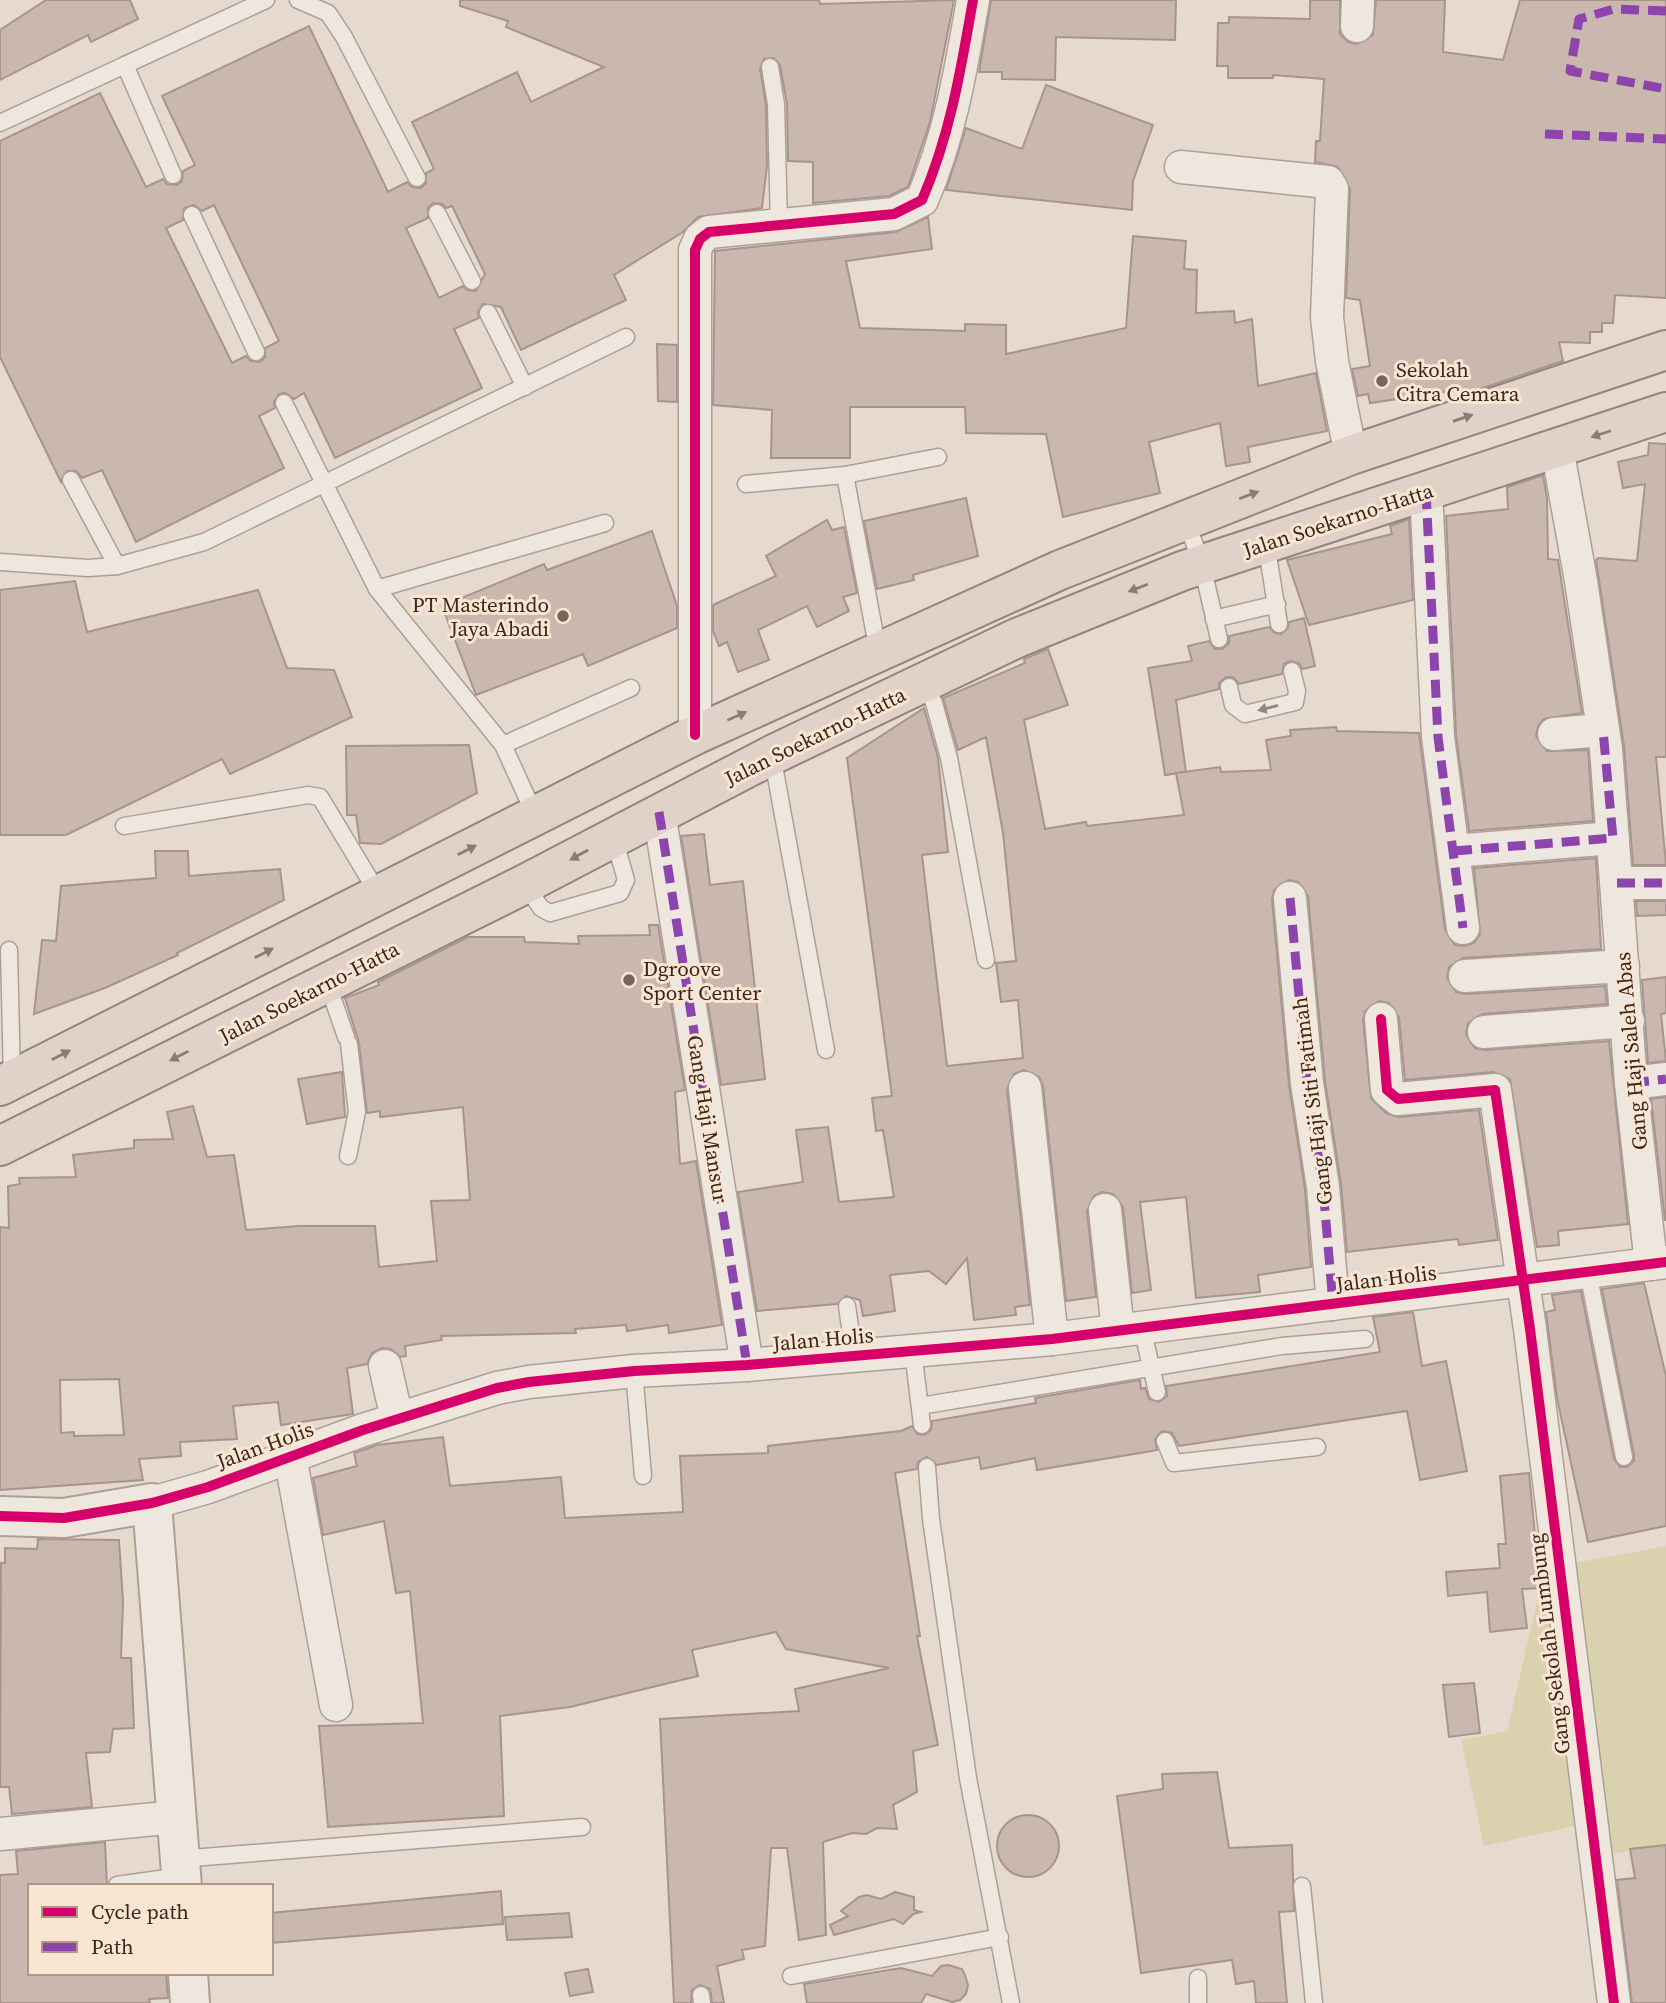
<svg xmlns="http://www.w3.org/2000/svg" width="1666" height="2003" viewBox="0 0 1666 2003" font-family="'Source Serif 4',serif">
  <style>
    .green { fill: #dad2af }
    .building { fill: #cab7ae; stroke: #a7958d; stroke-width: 2; fill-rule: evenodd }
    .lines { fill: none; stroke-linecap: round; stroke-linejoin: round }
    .service-casing { stroke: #aca096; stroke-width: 19 }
    .minor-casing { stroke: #aca096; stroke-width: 35 }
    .tertiary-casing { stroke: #aca096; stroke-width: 42 }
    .trunk-casing { stroke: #91857e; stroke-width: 42 }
    .service { stroke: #eee7e0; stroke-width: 16 }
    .minor { stroke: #eee7e0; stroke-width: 32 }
    .tertiary { stroke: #eee7e0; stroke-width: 38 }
    .trunk { stroke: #e0d2c8; stroke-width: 38 }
    .quiet { stroke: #8e44ad; stroke-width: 9; stroke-dasharray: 18 9; stroke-linecap: butt }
    .cycleway-casing { stroke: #f8e6d3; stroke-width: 15 }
    .cycleway { stroke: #d6006c; stroke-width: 10 }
    .oneway { fill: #8e7c72 }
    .oneway2 { fill: #94867e }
    .poi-dot { fill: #77655b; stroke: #f8e6d3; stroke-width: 2.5 }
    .labels { text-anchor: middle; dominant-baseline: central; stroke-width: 6; stroke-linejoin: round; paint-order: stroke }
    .poi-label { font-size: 21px; fill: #3b261d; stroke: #f8e6d3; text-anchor: start }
    .street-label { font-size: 21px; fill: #3b261d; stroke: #f8e6d3 }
  </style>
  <rect width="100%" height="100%" fill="#e6dace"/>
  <polygon class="green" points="1666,1546 1666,1844 1602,1856 1593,1822 1484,1846 1461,1740 1507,1731 1537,1603 1564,1565"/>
  <g class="building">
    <polygon points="46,0 130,0 138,19 91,42 88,35 0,80 0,30"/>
    <path d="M 460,0 L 819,0 L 820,4 L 954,0 L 930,122 L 908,187 L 889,196 L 813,203 L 813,162 L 788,161 L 787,104 L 780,65 L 774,58 L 764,59 L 760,69 L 766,105 L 767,166 L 762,208 L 698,217 L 683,232 L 614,275 L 626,300 L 521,350 L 501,307 L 483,304 L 478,312 L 479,318 L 454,329 L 482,388 L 335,458 L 304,393 L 294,399 L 285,393 L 279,394 L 274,402 L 275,408 L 259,416 L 284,468 L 136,542 L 102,470 L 82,478 L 76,471 L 67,471 L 61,482 L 0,357 L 0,141 L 100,93 L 146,187 L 163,179 L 167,184 L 177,185 L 182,181 L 183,171 L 195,165 L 162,96 L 309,26 L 388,192 L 407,182 L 412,187 L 421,188 L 426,183 L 426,173 L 434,169 L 412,122 L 517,72 L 531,102 L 604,67 L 506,27 L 508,21 L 460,6 ZM 433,203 L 442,204 L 446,208 L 452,206 L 485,274 L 476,291 L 467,290 L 463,286 L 439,298 L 406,228 L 428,218 L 428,208 ZM 194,205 L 202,211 L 214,205 L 279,341 L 265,348 L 265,357 L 260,362 L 251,361 L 246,356 L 232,363 L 166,228 L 183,220 L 184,208 Z"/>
    <polygon points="991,0 1176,0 1175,40 1056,37 1055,80 1002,79 1002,72 979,72"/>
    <polygon points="1310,0 1340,0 1340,34 1348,42 1357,44 1373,35 1376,0 1445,0 1443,52 1503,60 1520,0 1666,0 1666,298 1615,295 1613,323 1602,323 1602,332 1590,332 1590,343 1559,342 1563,361 1459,396 1458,390 1370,403 1368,394 1358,396 1352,369 1370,366 1360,300 1346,298 1350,189 1338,167 1315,162 1316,141 1320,141 1324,79 1273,75 1273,78 1228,78 1228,66 1217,66 1218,23 1229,23 1229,17 1310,19"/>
    <polygon points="1046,85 1153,125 1133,181 1132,210 946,190 966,128 1022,149"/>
    <polygon points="928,217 932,249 846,261 860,328 965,331 965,324 1006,325 1006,354 1126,328 1133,236 1186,241 1184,269 1197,270 1196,313 1234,311 1235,323 1252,319 1258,386 1316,373 1327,431 1248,447 1250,462 1226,466 1220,423 1149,442 1160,493 1063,517 1046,434 966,433 965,407 850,407 850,458 771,458 772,410 713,405 715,251 896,232"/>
    <polygon points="657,344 677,345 677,402 658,401"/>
    <polygon points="1649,443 1666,444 1666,757 1656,757 1666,865 1633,865 1624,746 1596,560 1598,558 1637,561 1645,484 1623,488 1618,462 1648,455"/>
    <polygon points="1543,475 1547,498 1548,559 1558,560 1582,713 1544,719 1538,726 1536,736 1547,751 1588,750 1593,821 1469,831 1456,735 1446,516 1508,509 1507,487"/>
    <polygon points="966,498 978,556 913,575 914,580 877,589 864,521"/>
    <polygon points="1409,519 1413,600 1309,625 1287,560 1392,534 1390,526"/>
    <polygon points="827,520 832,530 844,527 857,593 843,597 849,611 817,627 807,606 758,630 769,660 738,672 727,642 719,646 713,631 713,605 776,576 766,556"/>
    <polygon points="652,531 677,606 677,628 588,666 583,654 476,695 442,606 544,564 547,570"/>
    <polygon points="75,581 87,632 258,590 287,668 334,670 352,717 230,774 222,759 66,835 0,835 0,590"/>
    <polygon points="1304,618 1315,666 1302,669 1299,663 1290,661 1284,664 1282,674 1239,684 1233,677 1226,677 1219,683 1219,689 1176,700 1186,772 1165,775 1148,668 1192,661 1188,646 1209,641 1215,649 1222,649 1229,643 1229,636 1269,627 1275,633 1281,634 1288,628 1289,622"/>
    <polygon points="1048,649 1068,705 1024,720 1045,829 1086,822 1087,826 1184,815 1176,773 1220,767 1221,772 1271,770 1266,740 1291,736 1290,730 1336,727 1337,731 1419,733 1445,930 1455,945 1465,946 1474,943 1480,934 1474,868 1596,858 1601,949 1463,958 1449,967 1447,978 1456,992 1466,994 1605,986 1607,1004 1483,1014 1468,1023 1466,1034 1475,1048 1485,1050 1609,1041 1628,1224 1558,1231 1559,1245 1537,1247 1510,1079 1493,1072 1405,1080 1399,1017 1389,1003 1379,1001 1365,1011 1363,1020 1371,1098 1386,1113 1399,1117 1479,1110 1498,1240 1459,1245 1458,1239 1347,1252 1341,1184 1325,1081 1308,896 1298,882 1288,880 1274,890 1272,900 1289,1085 1305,1189 1311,1267 1258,1275 1260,1292 1196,1298 1186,1197 1140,1202 1151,1290 1132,1293 1123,1207 1113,1194 1102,1192 1094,1196 1087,1211 1096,1297 1066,1301 1043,1086 1039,1077 1024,1070 1014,1074 1007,1090 1030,1305 1015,1307 1016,1315 974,1320 967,1258 946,1284 929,1271 890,1275 895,1311 863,1316 860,1300 846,1296 837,1304 757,1311 738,1192 803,1182 796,1130 828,1127 839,1202 894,1197 883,1130 876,1131 872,1098 892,1096 847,758 924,708 938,758 948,852 922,855 947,1066 1023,1058 1018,1000 1001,1002 996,963 1016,961 1003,833 986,737 958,750 943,698 1025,663 1024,659"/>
    <polygon points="469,745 477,793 381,844 360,843 356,815 347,815 346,746"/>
    <polygon points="704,834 710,885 743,881 765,1079 721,1085 681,836"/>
    <polygon points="155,851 188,851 189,876 280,869 284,900 177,953 178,955 105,988 34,1014 42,940 56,941 61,886 156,878"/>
    <polygon points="1636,901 1666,901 1666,915 1637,916"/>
    <path d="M 649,925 L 658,925 L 685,1090 L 675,1092 L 680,1164 L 696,1161 L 722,1325 L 669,1333 L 668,1325 L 627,1331 L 626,1325 L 575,1329 L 576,1333 L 441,1336 L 442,1340 L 405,1346 L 406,1356 L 400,1357 L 391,1349 L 382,1348 L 372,1353 L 367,1364 L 347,1368 L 353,1414 L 281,1425 L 278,1402 L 233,1406 L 237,1439 L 180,1442 L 181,1456 L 139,1459 L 143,1480 L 0,1490 L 0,1227 L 9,1228 L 8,1186 L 20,1184 L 19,1178 L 76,1177 L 73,1155 L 134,1148 L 134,1140 L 173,1139 L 167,1112 L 193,1106 L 207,1157 L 234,1155 L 246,1230 L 299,1226 L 375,1226 L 379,1267 L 437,1261 L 431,1201 L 470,1200 L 463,1107 L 380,1117 L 380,1111 L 367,1113 L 359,1043 L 345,998 L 379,985 L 378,982 L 468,937 L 524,937 L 525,942 L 579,944 L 578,936 L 650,935 ZM 119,1379 L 124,1435 L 74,1436 L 74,1432 L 61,1433 L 60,1380 Z"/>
    <polygon points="1666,977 1666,1013 1661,1014 1666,1061 1648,1063 1642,980"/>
    <polygon points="342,1072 345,1117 307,1124 298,1079"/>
    <polygon points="1666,1097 1666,1220 1665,1220 1651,1099"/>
    <polygon points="1644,1283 1666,1376 1666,1526 1588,1542 1557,1398 1546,1312 1555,1310 1552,1295 1581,1291 1614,1459 1620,1467 1627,1467 1634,1461 1634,1455 1602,1289"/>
    <polygon points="1413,1312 1422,1366 1446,1361 1467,1471 1420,1480 1407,1411 1179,1446 1172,1433 1162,1431 1155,1439 1157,1450 1152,1451 1037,1470 1035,1458 981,1469 979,1457 937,1465 927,1457 918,1462 917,1469 895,1473 920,1636 917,1636 938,1745 913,1751 917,1792 893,1805 897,1829 877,1828 866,1834 852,1833 823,1842 826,1935 799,1940 787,1848 771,1848 765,1946 742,1950 744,1959 717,1966 724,2003 712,2003 710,1989 700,1985 692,1990 691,2003 674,2003 660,1719 799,1711 795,1689 889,1668 786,1649 776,1632 692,1650 698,1676 570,1707 500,1716 504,1816 328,1827 319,1726 423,1723 410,1591 396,1593 384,1521 323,1535 313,1478 357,1466 354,1453 377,1445 443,1437 450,1486 561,1477 565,1518 683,1512 680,1456 768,1453 768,1446 901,1431 912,1426 917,1434 924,1435 931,1430 932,1421 1036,1403 1035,1398 1140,1380 1141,1389 1145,1388 1149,1399 1159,1402 1167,1396 1166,1386 1380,1352 1373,1317"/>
    <polygon points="1529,1473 1540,1588 1522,1589 1527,1628 1490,1632 1487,1592 1448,1596 1446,1572 1500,1568 1498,1544 1506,1544 1500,1476"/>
    <polygon points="38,1539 119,1540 123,1602 121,1658 131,1658 134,1728 113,1729 110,1752 86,1753 92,1807 12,1814 9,1787 0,1787 1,1563 5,1563 5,1548 37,1549"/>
    <polygon points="1474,1683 1480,1733 1449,1737 1443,1685"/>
    <polygon points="1217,1772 1229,1848 1292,1845 1294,1911 1279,1912 1287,2003 1256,2003 1254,1981 1236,1984 1232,1960 1141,1973 1117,1796 1163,1789 1162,1774"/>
    <circle cx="1028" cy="1846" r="31"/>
    <polygon points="105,1842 107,1886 30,1886 30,1973 166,1973 168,1998 149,1999 150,2003 0,2003 0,1875 18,1874 16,1851"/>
    <polygon points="1666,1845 1666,2003 1632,2003 1617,1880 1635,1878 1630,1849"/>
    <polygon points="501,1891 503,1924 271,1943 271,1913"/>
    <polygon points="895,1892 914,1897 914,1910 921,1912 913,1914 903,1924 894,1919 834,1935 830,1925 848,1916 841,1911 859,1897 867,1895 881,1899"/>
    <polygon points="569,1913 572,1937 507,1940 505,1917"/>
    <polygon points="948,1965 962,1969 965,1975 968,1985 966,1994 960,2000 952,2002 926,1994 921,2003 807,2003 804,1984 901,1968 932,1976 941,1966"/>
    <polygon points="588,1969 593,1992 570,1996 565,1973"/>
  </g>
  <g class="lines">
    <defs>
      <g id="service">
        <polyline points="298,0 328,13 344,37 417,178"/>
        <polyline points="770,67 776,104 779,225"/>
        <polyline points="0,123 125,65"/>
        <polyline points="173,175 125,65 266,0"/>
        <polyline points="437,213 472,281"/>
        <polyline points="192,215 256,352"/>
        <polyline points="488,313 525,387"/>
        <polyline points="284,403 377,589 503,745 535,815"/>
        <polyline points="845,475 878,651"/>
        <polyline points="71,480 117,566"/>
        <polyline points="746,484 845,475 938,457"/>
        <polyline points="1186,520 1202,565 1219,639"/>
        <polyline points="1266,543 1279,624"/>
        <polyline points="0,562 88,568 117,566 204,542 626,337"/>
        <polyline points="377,589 605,523"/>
        <polyline points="1214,619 1277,604"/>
        <polyline points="924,683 934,703 949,758 986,960"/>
        <polyline points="1229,687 1233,705 1245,714 1295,702 1297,691 1292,671"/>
        <polyline points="503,745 631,688"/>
        <polyline points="772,755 826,1050"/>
        <polyline points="124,826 308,795 320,797 379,895"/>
        <polyline points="525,884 541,908 550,913 620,893 626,880 614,838"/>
        <polyline points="9,950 12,1080"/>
        <polyline points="327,982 346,1037"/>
        <polyline points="348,1156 357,1112 349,1044"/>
        <polyline points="1588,1272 1624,1457"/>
        <polyline points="847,1306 854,1355"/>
        <polyline points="1142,1328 1157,1392"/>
        <polyline points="913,1351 922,1425"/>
        <polyline points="634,1371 643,1476"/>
        <polyline points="920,1406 1282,1346 1365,1339"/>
        <polyline points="1165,1441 1174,1463 1317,1447"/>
        <polyline points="927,1467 931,1519 968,1778 1011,2003"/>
        <polyline points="179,1859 582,1827"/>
        <polyline points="117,1885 181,1876"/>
        <polyline points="1302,1886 1314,2003"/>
        <polyline points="791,1976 1000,1937"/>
        <polyline points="1198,1978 1198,2003"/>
        <polyline points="701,1995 702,2003"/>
      </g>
      <g id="minor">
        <polyline points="1357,26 1358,0"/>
        <polyline points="1181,167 1328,182 1332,189 1327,317 1332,361 1351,455"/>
        <polyline points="1557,448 1581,581 1606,749 1631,1083 1651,1264"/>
        <polyline points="1426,491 1438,737 1463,928"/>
        <polyline points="1554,734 1603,730"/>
        <path d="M 695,735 L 695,250 L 700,239 L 709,232 L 894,214 L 922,200 C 950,136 961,69 973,0"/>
        <polyline points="659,812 747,1365"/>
        <polyline points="1454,851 1613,838"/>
        <polyline points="1617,883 1666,883"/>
        <polyline points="1290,898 1307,1083 1323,1187 1333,1304"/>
        <polyline points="1465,976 1623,966"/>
        <polyline points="1381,1019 1387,1090 1398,1099 1495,1090 1530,1329 1614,2003"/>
        <polyline points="1484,1032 1628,1021"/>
        <polyline points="1631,1083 1666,1079"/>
        <polyline points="1025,1088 1052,1339"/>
        <polyline points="1105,1210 1118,1331"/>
        <polyline points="385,1366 397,1419"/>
        <polyline points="290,1456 336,1705"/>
        <polyline points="152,1503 208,1487 363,1430 497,1388 529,1382 634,1371 747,1365 1052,1339 1666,1262"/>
        <polyline points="0,1834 176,1817"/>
      </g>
      <g id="tertiary">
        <polyline points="0,1516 64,1518 152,1503 182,1886"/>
        <polyline points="188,1973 190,2003"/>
      </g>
      <g id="trunk">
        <polyline points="0,1086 695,735 1060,570 1351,455 1666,350"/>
        <polyline points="0,1146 525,884 772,755 1017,638 1182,571 1666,412"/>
      </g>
    </defs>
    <use href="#service" class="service-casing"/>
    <use href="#minor" class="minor-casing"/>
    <use href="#tertiary" class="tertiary-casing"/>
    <use href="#trunk" class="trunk-casing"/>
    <use href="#service" class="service"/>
    <use href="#minor" class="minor"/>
    <use href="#tertiary" class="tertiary"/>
    <use href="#trunk" class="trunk"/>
    <g class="quiet">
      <polyline points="1666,11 1614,9 1579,19 1570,71 1666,89"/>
      <polyline points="1545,134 1666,139"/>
      <polyline points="1426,491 1438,737 1463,928"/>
      <polyline points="659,812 747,1365"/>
      <polyline points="1454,851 1613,838 1603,730"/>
      <polyline points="1617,883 1666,883"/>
      <polyline points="1290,898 1307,1083 1323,1187 1333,1304"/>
      <polyline points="1631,1083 1666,1079"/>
    </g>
    <defs>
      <g id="cycleway">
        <path d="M 695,735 L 695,250 L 700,239 L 709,232 L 894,214 L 922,200 C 950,136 961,69 973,0"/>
        <polyline points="1381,1019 1387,1090 1398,1099 1495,1090 1530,1329 1614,2003"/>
        <polyline points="0,1516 64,1518 152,1503 208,1487 363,1430 497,1388 529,1382 634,1371 747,1365 1052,1339 1666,1262"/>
      </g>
    </defs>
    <use href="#cycleway" class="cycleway-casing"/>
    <use href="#cycleway" class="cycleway"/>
  </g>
  <defs><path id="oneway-solid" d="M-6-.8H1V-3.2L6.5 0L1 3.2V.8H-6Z" transform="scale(1.75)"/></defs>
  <g class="oneway">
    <use href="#oneway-solid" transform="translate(1463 418) rotate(-19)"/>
    <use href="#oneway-solid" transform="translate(1601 434) rotate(162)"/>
    <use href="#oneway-solid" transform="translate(1249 495) rotate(-21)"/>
    <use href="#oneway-solid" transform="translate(1138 588) rotate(159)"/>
    <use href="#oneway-solid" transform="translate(737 716) rotate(-24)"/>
    <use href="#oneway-solid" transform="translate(467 850) rotate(-27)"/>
    <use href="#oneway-solid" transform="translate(579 855) rotate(151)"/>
    <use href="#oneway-solid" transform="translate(264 953) rotate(-27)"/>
    <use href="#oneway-solid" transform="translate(61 1055) rotate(-27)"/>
    <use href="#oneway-solid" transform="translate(179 1056) rotate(153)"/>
  </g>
  <use class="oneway2" href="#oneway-solid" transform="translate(1268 708) rotate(166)"/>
  <g class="poi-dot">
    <circle cx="1382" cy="381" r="7"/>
    <circle cx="563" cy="616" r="7"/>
    <circle cx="629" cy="980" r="7"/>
  </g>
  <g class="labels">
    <g class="poi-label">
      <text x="1396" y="369">Sekolah<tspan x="1396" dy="24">Citra Cemara</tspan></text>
      <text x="549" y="604" text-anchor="end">PT Masterindo<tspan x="549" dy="24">Jaya Abadi</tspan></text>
      <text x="643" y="968">Dgroove<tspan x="643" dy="24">Sport Center</tspan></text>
    </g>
    <g class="street-label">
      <text transform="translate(1338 520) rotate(-18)">Jalan Soekarno-Hatta</text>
      <text transform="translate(815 736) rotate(-26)">Jalan Soekarno-Hatta</text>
      <text transform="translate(309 992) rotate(-27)">Jalan Soekarno-Hatta</text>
      <text transform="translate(1631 1051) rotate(-95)">Gang Haji Saleh Abas</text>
      <text transform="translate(1312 1101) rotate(-97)">Gang Haji Siti Fatimah</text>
      <text transform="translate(708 1119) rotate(81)">Gang Haji Mansur</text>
      <text transform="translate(1386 1278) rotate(-7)">Jalan Holis</text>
      <text transform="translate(823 1339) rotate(-5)">Jalan Holis</text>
      <text transform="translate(265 1445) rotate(-20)">Jalan Holis</text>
      <text transform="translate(1549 1644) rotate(-97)">Gang Sekolah Lumbung</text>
    </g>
  </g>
  <rect x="28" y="1884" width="245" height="91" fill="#f8e6d3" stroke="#ac998a" stroke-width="2"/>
  <rect x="42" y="1907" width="35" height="10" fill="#d6006c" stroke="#ac998a" stroke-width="2"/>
  <text x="91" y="1919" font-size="21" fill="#3b261d">Cycle path</text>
  <rect x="42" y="1942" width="35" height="10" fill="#8e44ad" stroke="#ac998a" stroke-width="2"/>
  <text x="91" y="1954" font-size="21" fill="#3b261d">Path</text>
</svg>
